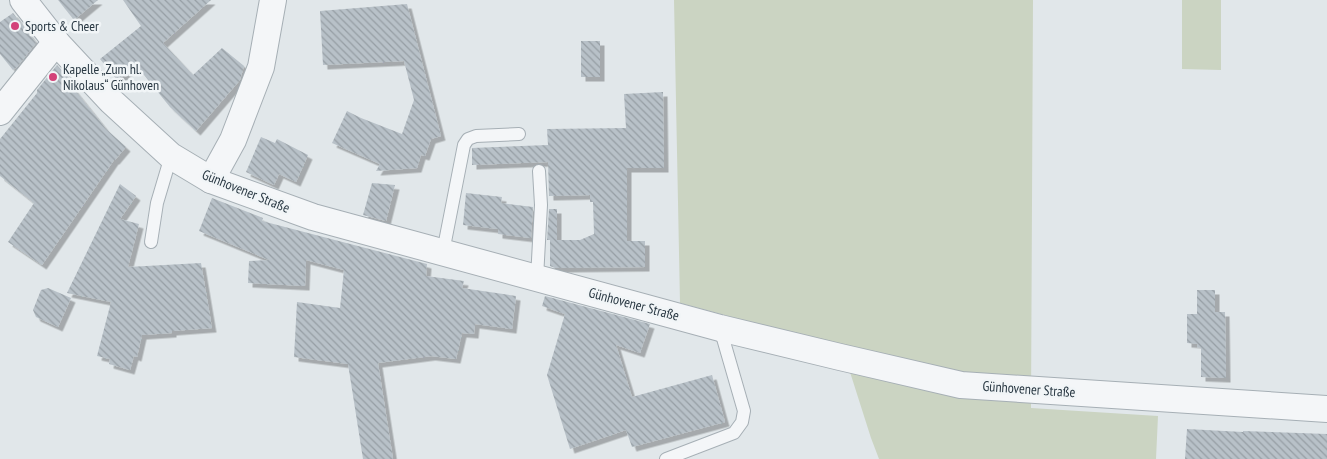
<svg xmlns="http://www.w3.org/2000/svg" width="1327" height="459" viewBox="0 0 1327 459" font-family="'PT Sans Narrow',sans-serif">
  <style>
    .grass { fill: #cbd4c2 }
    .building { fill: url(#building-back-hatch); filter: url(#shadow) }
    .lines { fill: none; stroke-linecap: round; stroke-linejoin: round }
    .service-casing { stroke: #a6afb5; stroke-width: 14 }
    .minor-casing { stroke: #a6afb5; stroke-width: 28 }
    .service { stroke: #f4f6f8; stroke-width: 12 }
    .minor { stroke: #f4f6f8; stroke-width: 26 }
    .poi-dot { fill: #d34279; stroke: #f1f5f7; stroke-width: 2 }
    .labels { text-anchor: middle; dominant-baseline: central; stroke-width: 5; stroke-linejoin: round; paint-order: stroke }
    .poi-label { font-size: 14px; fill: #293843; stroke: #f1f5f7; text-anchor: start }
    .street-label { font-size: 14px; fill: #293843; stroke: #f1f5f7 }
  </style>
  <defs>
    <pattern id="building-back-hatch" width="6" height="6" patternUnits="userSpaceOnUse" patternTransform="scale(1.25)"><rect width="6" height="6" fill="#b8c1c8"/><path d="M-1 5l2 2M0 0l6 6M5-1l2 2" fill="none" stroke="#969ea4"/></pattern>
    <filter id="shadow"><feDropShadow dx="4.5" dy="4.5" stdDeviation="0" flood-color="#0004"/></filter>
  </defs>
  <rect width="100%" height="100%" fill="#e1e7ea"/>
  <g class="grass">
    <polygon points="674,0 1033,0 1031,408 1158,416 1156,459 879,459 871,438 842,347 680,303"/>
    <polygon points="1182,0 1221,0 1221,70 1182,69"/>
  </g>
  <g class="building">
    <polygon points="58,0 98,0 74,20"/>
    <polygon points="123,0 211,0 163,43 193,75 222,48 244,66 240,80 196,131 170,107 136,65 117,80 100,59 141,26"/>
    <polygon points="407,4 441,136 431,139 425,156 421,155 417,168 376,171 380,164 332,143 347,111 361,118 402,134 414,100 404,61 323,65 320,11"/>
    <polygon points="13,13 36,43 17,67 13,70 0,54 0,22"/>
    <rect x="581" y="41" width="19" height="36"/>
    <polygon points="57,65 68,77 66,79 106,129 126,147 115,160 114,160 42,265 8,242 34,203 0,176 0,139 37,93 37,90"/>
    <polygon points="663,92 664,168 627,168 627,241 645,241 645,267 555,268 550,266 550,240 547,240 549,209 557,209 557,240 580,240 594,234 593,202 590,202 590,195 549,196 548,162 472,165 472,148 548,145 547,129 626,128 624,94"/>
    <polygon points="261,137 275,143 277,139 308,155 296,182 279,174 274,185 246,172"/>
    <polygon points="372,183 395,185 386,221 363,215"/>
    <polygon points="120,184 136,196 120,219 139,224 128,267 201,263 212,328 172,331 172,333 142,335 137,357 134,356 130,370 109,364 110,359 97,356 111,302 67,293"/>
    <polygon points="466,193 502,197 501,203 533,207 531,238 498,234 498,229 463,225"/>
    <polygon points="212,198 263,218 262,221 427,264 426,276 464,281 462,288 516,296 512,329 475,324 474,334 462,333 456,359 431,356 378,363 393,459 363,459 348,364 294,357 297,302 340,308 344,270 306,260 305,286 248,283 249,261 269,260 199,231"/>
    <polygon points="48,288 71,298 58,327 36,317 33,310 41,290"/>
    <polygon points="1197,290 1215,290 1215,312 1225,312 1226,378 1201,377 1201,348 1197,347 1198,344 1187,343 1187,314 1197,314"/>
    <polygon points="545,296 650,324 640,353 616,345 632,397 712,375 725,422 632,447 626,430 570,449 547,375 565,314 542,306"/>
    <polygon points="1187,429 1243,432 1243,431 1327,434 1327,459 1185,459"/>
  </g>
  <g class="lines">
    <defs>
      <g id="service">
        <polyline points="151,242 157,203 171,156"/>
        <polyline points="443,252 464,145 468,139 476,136 519,134"/>
        <polyline points="537,278 541,205 539,171"/>
        <polyline points="666,459 734,433 742,422 744,411 720,328"/>
      </g>
      <g id="minor">
        <polyline points="23,0 56,42 111,101 171,156 211,180 313,217 720,328 840,357 961,385 1327,409"/>
        <polyline points="0,112 56,42"/>
        <polyline points="211,180 233,140 261,67 273,0"/>
      </g>
    </defs>
    <use href="#service" class="service-casing"/>
    <use href="#minor" class="minor-casing"/>
    <use href="#service" class="service"/>
    <use href="#minor" class="minor"/>
  </g>
  <g class="poi-dot">
    <circle cx="15" cy="26" r="5"/>
    <circle cx="53" cy="77" r="5"/>
  </g>
  <g class="labels">
    <g class="poi-label">
      <text x="25" y="26">Sports &amp; Cheer</text>
      <text x="63" y="69">Kapelle „Zum hl.<tspan x="63" dy="16">Nikolaus“ Günhoven</tspan></text>
    </g>
    <g class="street-label">
      <text transform="translate(246 191) rotate(22)">Günhovener Straße</text>
      <text transform="translate(634 304) rotate(15)">Günhovener Straße</text>
      <text transform="translate(1029 389) rotate(4)">Günhovener Straße</text>
    </g>
  </g>
</svg>
